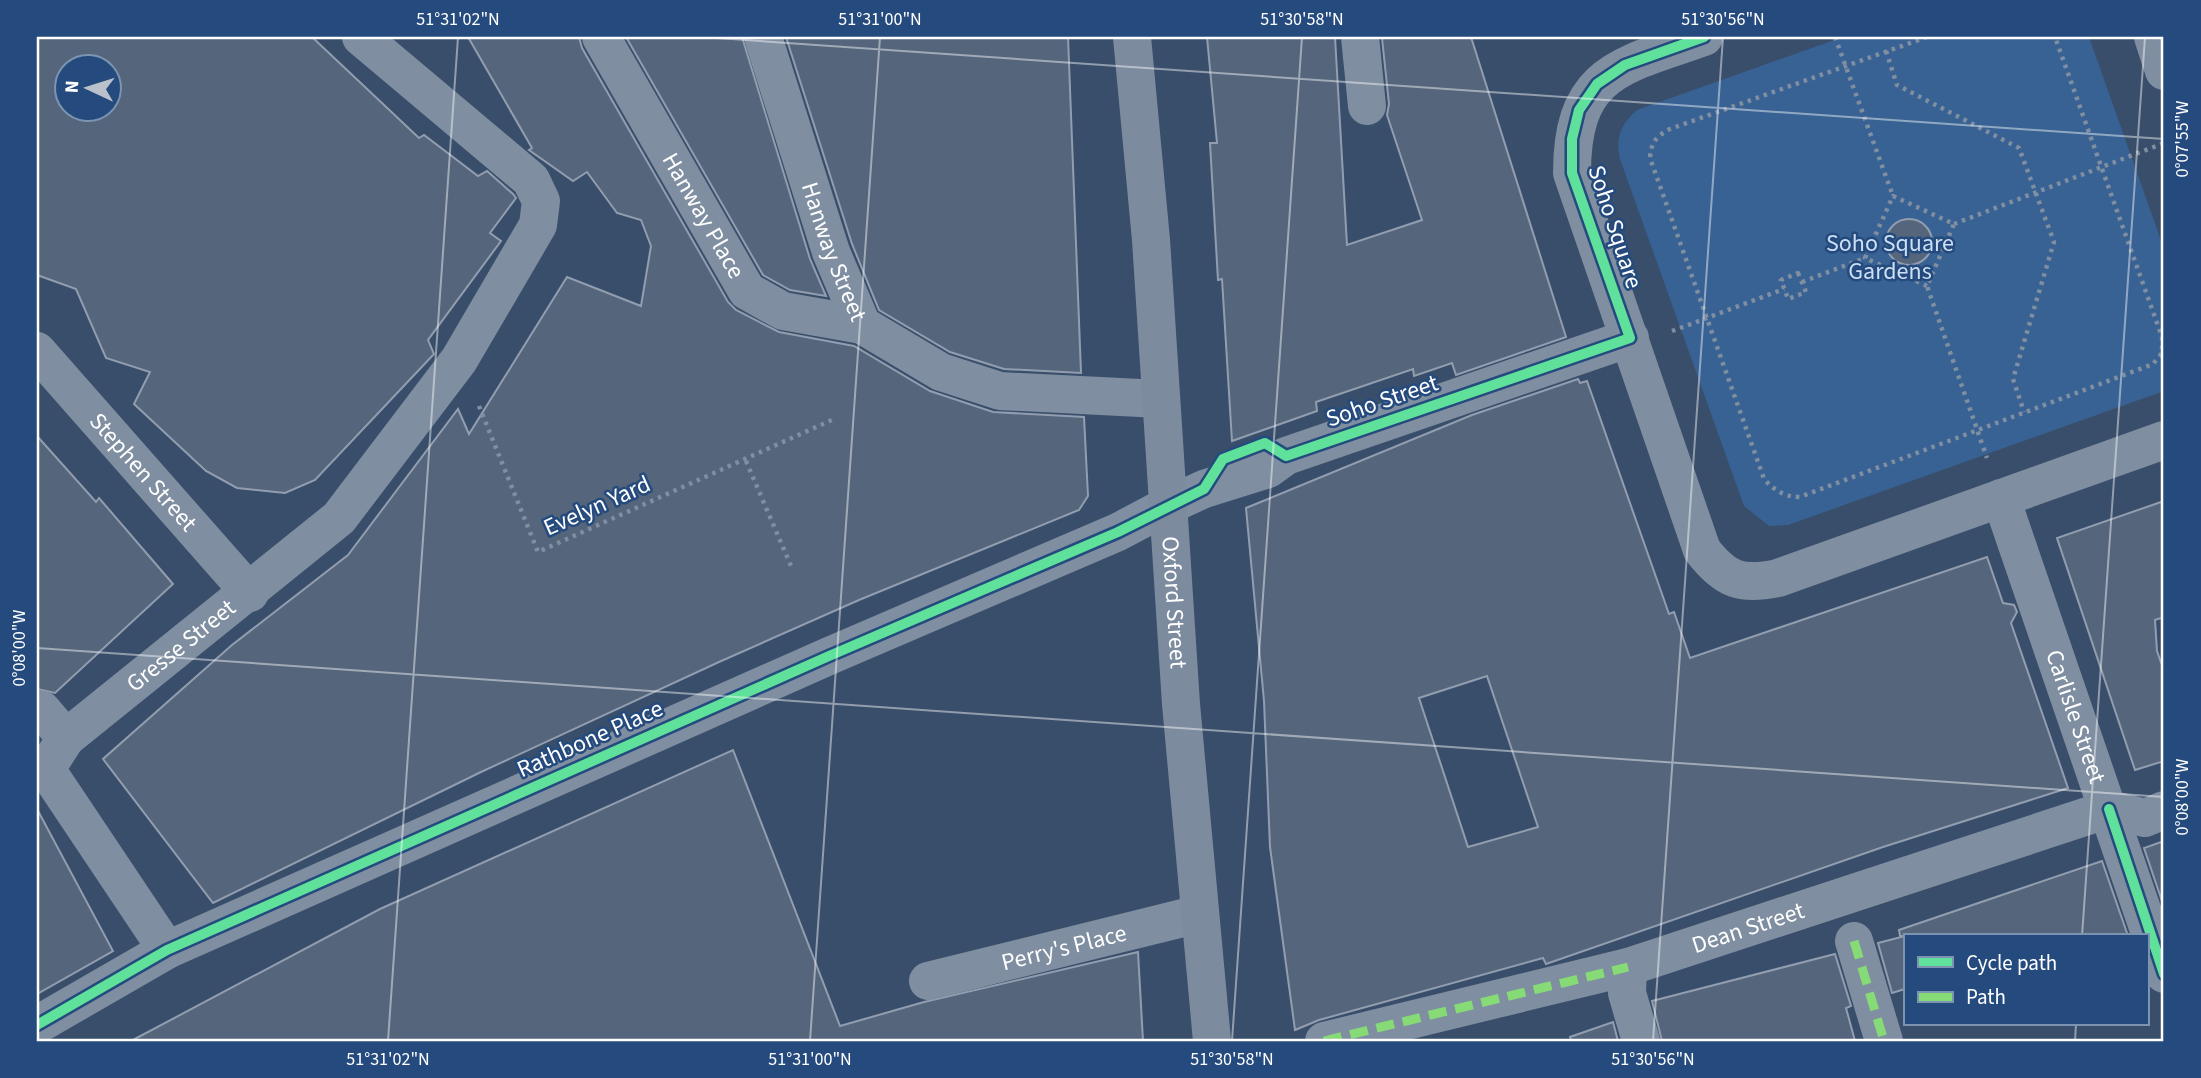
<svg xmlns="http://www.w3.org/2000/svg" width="2201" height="1078" viewBox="0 0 2201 1078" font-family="'Source Sans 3',sans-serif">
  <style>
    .green { fill: #386294 }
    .building { fill: #54657c; stroke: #929eaf; stroke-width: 2; fill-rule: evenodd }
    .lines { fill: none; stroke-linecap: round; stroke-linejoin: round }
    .path { stroke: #7f8ea0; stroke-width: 4.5; stroke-dasharray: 3.5 5; stroke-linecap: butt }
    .minor { stroke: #7f8ea0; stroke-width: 38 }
    .major { stroke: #7d8b9f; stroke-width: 38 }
    .quiet { stroke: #86db77; stroke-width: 9; stroke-dasharray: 18 9; stroke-linecap: butt }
    .cycleway-casing { stroke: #254b7e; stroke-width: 15 }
    .cycleway { stroke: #60e19b; stroke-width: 10 }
    .ticks { fill: none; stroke: #fff; stroke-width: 2; stroke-opacity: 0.45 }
    .labels { text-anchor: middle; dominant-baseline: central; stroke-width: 5; stroke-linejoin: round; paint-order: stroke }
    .street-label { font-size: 24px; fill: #fff; stroke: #254b7e }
    .park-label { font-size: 24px; fill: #cddff5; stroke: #254b7e }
    .neatline { fill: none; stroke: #fff; stroke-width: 2.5 }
    .ticks-label { font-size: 18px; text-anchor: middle; fill: #fff }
  </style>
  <rect width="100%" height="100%" fill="#394e6a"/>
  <path class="green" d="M 1843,37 L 2089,37 L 2164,249 L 2164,391 L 1788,525 L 1769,526 L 1744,506 L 1620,159 C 1615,138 1621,124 1637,110 Z"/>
  <g class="building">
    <path d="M 37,37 L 312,37 L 419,138 L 424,135 L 478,176 L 487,171 L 513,194 L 516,198 L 490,233 L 501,241 L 428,340 L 434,354 L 315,480 L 285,493 L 237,488 L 206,471 L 134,404 L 150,372 L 106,358 L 76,289 L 37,275 ZM 66,66 L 108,66 L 108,108 L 66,108 Z"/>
    <polygon points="468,37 579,37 582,48 728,302 736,310 779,332 854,346 930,391 993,412 1084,417 1088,496 1079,510 859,600 719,662 481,772 213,903 103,759 232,645 348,555 458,409 469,434 567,277 641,306 651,246 641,220 617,213 587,172 573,181 529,150 532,148"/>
    <polygon points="626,37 742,37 810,259 826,296 790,290 763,275"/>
    <polygon points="786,37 1068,37 1081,373 1004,369 950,352 879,310 852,244"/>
    <polygon points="1207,37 1335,37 1347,245 1422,220 1387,115 1389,104 1382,38 1471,37 1566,337 1456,375 1452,363 1414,376 1413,369 1316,402 1317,411 1232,441 1222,279 1218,280 1210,143 1217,143"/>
    <circle cx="1909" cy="242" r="23"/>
    <path d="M 1578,379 L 1580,383 L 1587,381 L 1669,614 L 1674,612 L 1690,658 L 1987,557 L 2003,603 L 2014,605 L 2017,612 L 2011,623 L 2068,788 L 1883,847 L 1546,964 L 1543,958 L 1319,1020 L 1295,1030 L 1270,847 L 1264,701 L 1246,508 L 1472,415 ZM 1487,676 L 1538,827 L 1468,847 L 1419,698 Z"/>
    <polygon points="37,436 96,502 99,498 173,584 55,693 37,689"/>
    <polygon points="2164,501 2164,617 2155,620 2157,651 2164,671 2164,761 2135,770 2057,538"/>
    <polygon points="733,750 840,1026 924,1002 1138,952 1143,1041 131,1041 380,909"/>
    <polygon points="37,809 113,951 37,994"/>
    <polygon points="2164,841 2164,907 2144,848"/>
    <polygon points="2102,861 2128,936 1900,936 1899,930"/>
    <polygon points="1905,936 1905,989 1892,993 1878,943"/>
    <polygon points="1835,954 1851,1006 1846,1008 1855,1041 1662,1041 1652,1001"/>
    <polygon points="1613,1022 1618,1041 1571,1041 1570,1037"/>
  </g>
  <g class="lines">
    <g class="path">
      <polyline points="1835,37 1893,196"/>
      <path d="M 1927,37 L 1670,129 C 1656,136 1651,143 1650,158 L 1764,479 C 1774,490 1784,497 1800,497 L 2153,364 L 2162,353 L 2162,337 L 2055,37"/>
      <polyline points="1886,51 1897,85 2019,148 2054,242 2013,379 2024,412"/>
      <polyline points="1954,224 2164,143"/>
      <polygon points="1798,273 1806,292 1788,299 1781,280"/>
      <polyline points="1802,282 1865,258"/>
      <polyline points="1927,286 1865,258 1893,196 1954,224 1927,286 1987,458"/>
      <polyline points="1672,331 1784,289"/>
      <polyline points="479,406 538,552 834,419"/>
      <polyline points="746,461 791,566"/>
    </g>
    <g class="minor">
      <path id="s1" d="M 601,37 L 747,291 L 783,311 L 862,325"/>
      <path id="s2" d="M 763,37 L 831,252 L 862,325 L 941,372 L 1000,391 L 1160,399"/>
      <polyline points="1360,37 1367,106"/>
      <path d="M 1704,37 C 1621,66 1572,71 1572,173 L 1702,550 C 1725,580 1741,586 1778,578 L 2164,440"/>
      <polyline points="2153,37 2164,71"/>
      <path id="s3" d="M 37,351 L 250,593"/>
      <path id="s4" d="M 2001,498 L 2164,974"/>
      <polyline points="42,710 66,738"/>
      <polyline points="1854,941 1884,1041"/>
      <path id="s5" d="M 167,950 L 46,769 L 66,738 L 339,518 L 459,360 L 538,225 L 541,201 L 531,180 L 361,37"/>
      <polyline points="1628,967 1627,993 1641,1041"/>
      <path id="s6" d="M 928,981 L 1199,914"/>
      <polyline points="37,1025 167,950 829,656 1118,532 1167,506 1204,489 1268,469 1286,456 1630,338"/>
      <path id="s7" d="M 1324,1041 L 1628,967 L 2109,809 L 2145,818 L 2164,810"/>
    </g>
    <path class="major" id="s8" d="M 1132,37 L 1151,240 L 1181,704 L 1212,1041"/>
    <g class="quiet">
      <polyline points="1854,941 1884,1041"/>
      <polyline points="1324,1041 1628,967"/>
    </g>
    <defs>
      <g id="cycleway">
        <polyline points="2109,809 2164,974"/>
        <polyline points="37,1025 167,950 829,656 1118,532 1204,489 1223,459 1265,443 1286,456 1630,338 1572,173 1572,139 1579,110 1597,84 1625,65 1704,37"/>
      </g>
    </defs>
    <use href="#cycleway" class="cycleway-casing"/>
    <use href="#cycleway" class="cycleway"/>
  </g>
  <path class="ticks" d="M 702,37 L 2164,139M 37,648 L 2164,797M 2082,936 L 2145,37M 388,1041 L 458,37M 810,1041 L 880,37M 1232,1041 L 1302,37M 1653,1041 L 1723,37M 2075,1041 L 2076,1024"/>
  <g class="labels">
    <g class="street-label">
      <text stroke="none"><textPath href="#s1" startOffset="206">Hanway Place</textPath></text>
      <text transform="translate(1615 227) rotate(72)">Soho Square</text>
      <text stroke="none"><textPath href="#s2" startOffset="226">Hanway Street</textPath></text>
      <text transform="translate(1382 401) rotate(-19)">Soho Street</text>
      <text stroke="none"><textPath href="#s3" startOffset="161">Stephen Street</textPath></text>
      <text transform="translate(597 506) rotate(-24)">Evelyn Yard</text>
      <text stroke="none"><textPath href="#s8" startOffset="567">Oxford Street</textPath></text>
      <text stroke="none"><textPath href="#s5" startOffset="402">Gresse Street</textPath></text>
      <text stroke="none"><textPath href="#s4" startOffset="231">Carlisle Street</textPath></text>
      <text transform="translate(590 739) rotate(-24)">Rathbone Place</text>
      <text stroke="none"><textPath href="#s7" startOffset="439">Dean Street</textPath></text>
      <text stroke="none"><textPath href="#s6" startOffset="140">Perry's Place</textPath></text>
    </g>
    <g class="park-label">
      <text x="1890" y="243">Soho Square<tspan x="1890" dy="28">Gardens</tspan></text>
    </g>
  </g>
  <rect width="2201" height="1078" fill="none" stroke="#254b7e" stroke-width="77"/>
  <rect x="1904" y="934" width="245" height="91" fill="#254b7e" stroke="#7c93b2" stroke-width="2"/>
  <rect x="1918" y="957" width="35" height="10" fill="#60e19b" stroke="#7c93b2" stroke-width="2"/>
  <text x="1966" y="970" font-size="21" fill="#ffffff">Cycle path</text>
  <rect x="1918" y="992" width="35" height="10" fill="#86db77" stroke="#7c93b2" stroke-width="2"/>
  <text x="1966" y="1004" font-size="21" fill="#ffffff">Path</text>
  <g transform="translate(88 88) rotate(274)"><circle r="33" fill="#254b7e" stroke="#7c93b2" stroke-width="2"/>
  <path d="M0-5L12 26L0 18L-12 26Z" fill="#bac1cb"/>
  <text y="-10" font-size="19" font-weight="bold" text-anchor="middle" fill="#ffffff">N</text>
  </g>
  <rect x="38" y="38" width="2124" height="1002" class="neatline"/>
  <g class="ticks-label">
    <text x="458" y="25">51°31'02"N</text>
    <text x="880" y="25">51°31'00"N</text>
    <text x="1302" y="25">51°30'58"N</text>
    <text x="1723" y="25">51°30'56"N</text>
    <text transform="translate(2182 139) rotate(-90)" y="6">0°07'55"W</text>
    <text transform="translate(19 648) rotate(-90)" y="6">0°08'00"W</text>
    <text transform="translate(2182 797) rotate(-90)" y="6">0°08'00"W</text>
    <text x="388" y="1065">51°31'02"N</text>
    <text x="810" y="1065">51°31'00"N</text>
    <text x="1232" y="1065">51°30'58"N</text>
    <text x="1653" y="1065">51°30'56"N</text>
  </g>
</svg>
